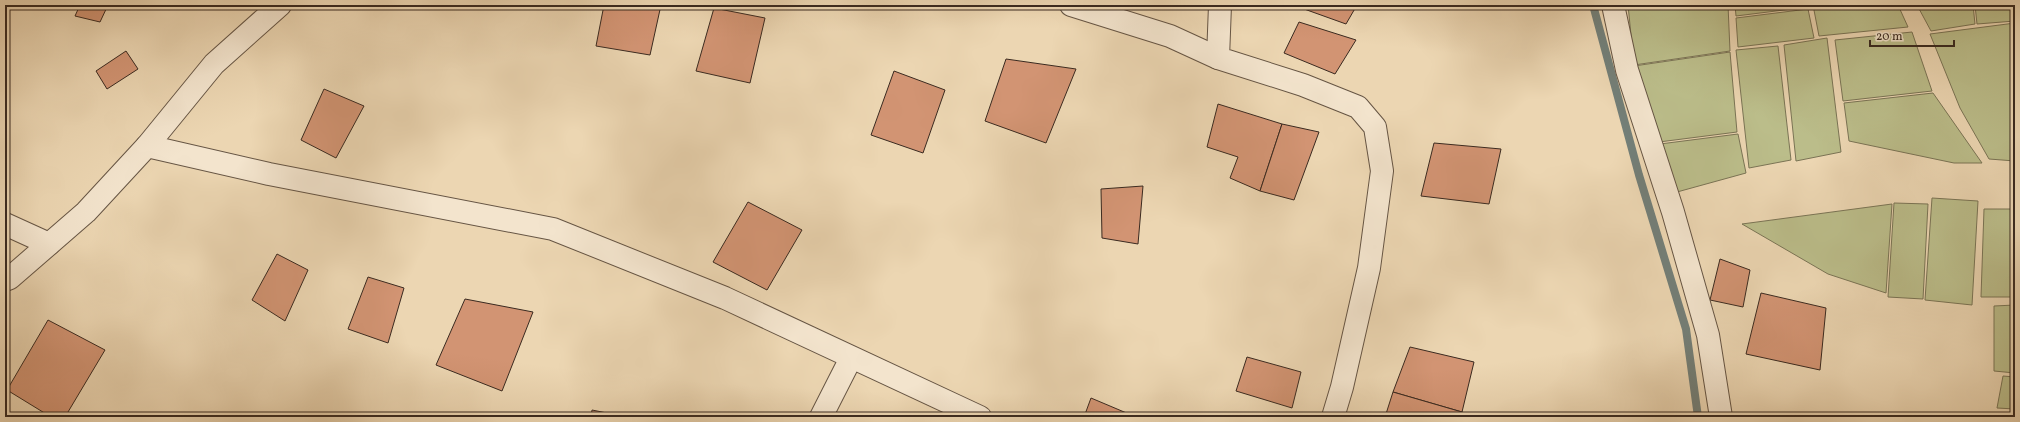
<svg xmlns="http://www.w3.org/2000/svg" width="2020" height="422" viewBox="0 0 2020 422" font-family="Vollkorn,serif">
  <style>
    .green { fill: #bbbd8a; stroke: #7a7455 }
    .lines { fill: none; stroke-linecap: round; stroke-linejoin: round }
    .stream { stroke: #737f78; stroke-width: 8 }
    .building { fill: #d29473; stroke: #3a2a20 }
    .minor-casing { stroke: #654; stroke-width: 24 }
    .minor { stroke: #f3e4cd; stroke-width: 22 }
  </style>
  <rect width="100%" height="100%" fill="#ecd6b2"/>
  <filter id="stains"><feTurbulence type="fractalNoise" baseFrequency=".005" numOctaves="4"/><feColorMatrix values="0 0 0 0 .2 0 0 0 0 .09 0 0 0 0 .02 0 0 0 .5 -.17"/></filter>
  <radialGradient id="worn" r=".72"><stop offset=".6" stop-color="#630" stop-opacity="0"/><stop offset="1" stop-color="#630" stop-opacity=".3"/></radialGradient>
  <g class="green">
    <polygon points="1628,5 1728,5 1730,51 1634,65"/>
    <polygon points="1735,5 1807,5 1808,7 1736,16"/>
    <polygon points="1813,5 1898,5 1908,27 1819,36"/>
    <polygon points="1917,5 1973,5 1975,24 1931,31"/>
    <polygon points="1975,5 2015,5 2015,21 1977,24"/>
    <polygon points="1808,9 1814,38 1738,47 1736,18"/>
    <polygon points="2015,23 2015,161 1989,159 1960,108 1930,34"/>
    <polygon points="1912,32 1932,91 1843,101 1835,40"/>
    <polygon points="1827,38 1841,152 1796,161 1784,45"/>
    <polygon points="1778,46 1791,160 1749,168 1736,50"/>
    <polygon points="1730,52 1737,132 1659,142 1634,66"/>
    <polygon points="1933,93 1982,163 1954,163 1849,141 1844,103"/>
    <polygon points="1738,134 1746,173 1677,192 1660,144"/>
    <polygon points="1932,198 1978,201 1972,305 1925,300"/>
    <polygon points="1894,203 1928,204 1923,299 1888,297"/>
    <polygon points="1892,204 1886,293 1828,274 1742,224"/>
    <polygon points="1984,209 2015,209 2015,297 1981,297"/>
    <polygon points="2015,305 2015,373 1994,371 1994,306"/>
    <polygon points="2003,376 2015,377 2015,409 1997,408"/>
  </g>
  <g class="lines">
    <polyline class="stream" points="1593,5 1639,175 1686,329 1698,417"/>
  </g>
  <g class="building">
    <polygon points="80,5 108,5 100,22 75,16"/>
    <polygon points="604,5 661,5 650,55 596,46"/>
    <polygon points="1293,5 1357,5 1346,24"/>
    <polygon points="714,8 765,18 750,83 696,71"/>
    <polygon points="1299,22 1356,40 1335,74 1284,53"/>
    <polygon points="126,51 138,69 107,89 96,71"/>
    <polygon points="1006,59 1076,69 1046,143 985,121"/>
    <polygon points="894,71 945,90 923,153 871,135"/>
    <polygon points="324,89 364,106 336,158 301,140"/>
    <polygon points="1218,104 1282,124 1260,191 1230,178 1238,157 1207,147"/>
    <polygon points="1282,124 1319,132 1294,200 1260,191"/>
    <polygon points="1434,143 1501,149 1489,204 1421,196"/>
    <polygon points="1143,186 1138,244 1102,238 1101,189"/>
    <polygon points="748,202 802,230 767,290 713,262"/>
    <polygon points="277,254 308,270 285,321 252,300"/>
    <polygon points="1720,259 1750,270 1743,307 1710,300"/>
    <polygon points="368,277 404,288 388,343 348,329"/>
    <polygon points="1761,293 1826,308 1820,370 1746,354"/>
    <polygon points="465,299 533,312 502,391 436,365"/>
    <polygon points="48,320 105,350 65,417 51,417 7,390"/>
    <polygon points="1410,347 1474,362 1462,412 1393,392"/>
    <polygon points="1247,357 1301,372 1292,408 1236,391"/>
    <polygon points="1393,392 1462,412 1476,417 1385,417"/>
    <polygon points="1091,398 1136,417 1084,417"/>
    <polygon points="592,410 617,415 616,417 591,417"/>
  </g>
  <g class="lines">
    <defs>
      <g id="minor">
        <polyline points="1071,5 1170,36 1218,58"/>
        <polyline points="1220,5 1218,58 1303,85 1358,107 1375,127 1382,171 1369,268 1342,387 1333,417"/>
        <polyline points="1613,5 1627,70 1673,212 1708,335 1721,417"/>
        <polyline points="147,146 269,174 553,229 725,298 980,417"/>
        <polyline points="5,224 49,244"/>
        <polyline points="5,280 10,278 86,212 147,146 214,64 280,5"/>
        <polyline points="821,417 851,358"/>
      </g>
    </defs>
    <use href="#minor" class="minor-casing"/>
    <use href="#minor" class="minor"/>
  </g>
  <rect width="2020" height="422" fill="none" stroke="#ecd6b2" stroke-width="20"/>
  <rect x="6" y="6" width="2008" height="410" fill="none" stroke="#3a2a20" stroke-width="2"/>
  <rect x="10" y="10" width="2000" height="402" fill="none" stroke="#3a2a20"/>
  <path d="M1870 40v6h84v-6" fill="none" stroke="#3a2a20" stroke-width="2"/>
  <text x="1876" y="40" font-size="12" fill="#3a2a20" stroke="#f3e4cd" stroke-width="3" paint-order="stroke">20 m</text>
  <rect width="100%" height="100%" filter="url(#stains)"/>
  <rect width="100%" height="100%" fill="url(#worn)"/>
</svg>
